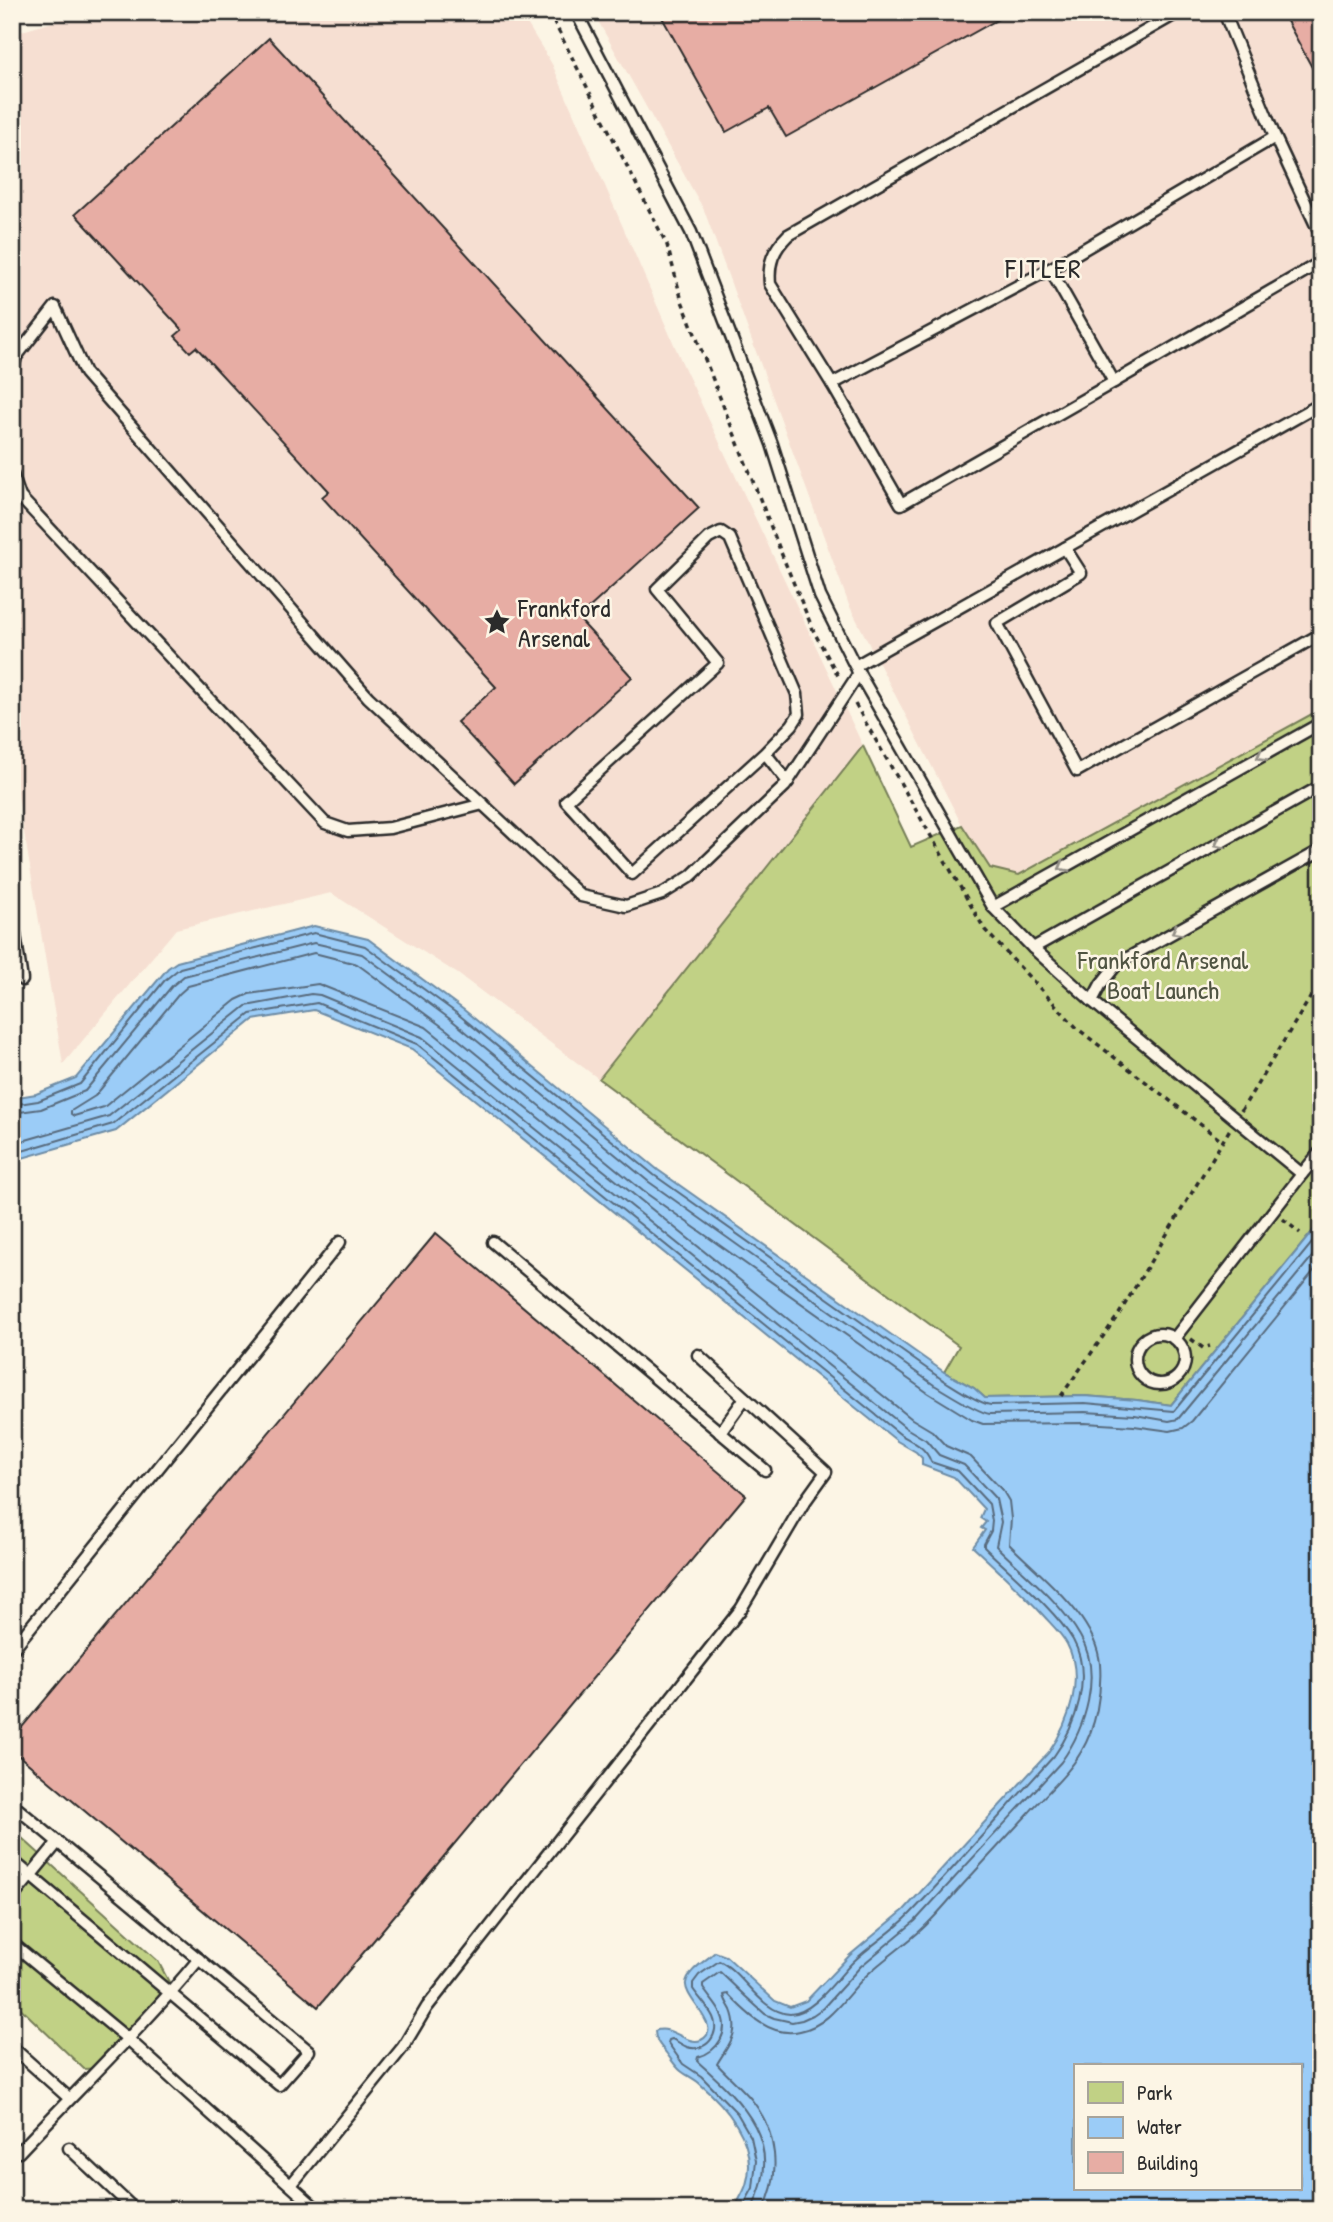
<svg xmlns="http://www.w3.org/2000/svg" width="1333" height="2222" viewBox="0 0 1333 2222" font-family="'Patrick Hand',sans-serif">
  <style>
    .built { fill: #f6dfd2 }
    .green { fill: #c1d185; stroke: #767e58; stroke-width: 2 }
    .water { fill: #9bccf7; stroke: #6e8ca5; stroke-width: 2; fill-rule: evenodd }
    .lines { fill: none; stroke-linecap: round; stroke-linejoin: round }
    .shore { stroke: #586b7d; stroke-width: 2 }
    .building { fill: #e7ada4; stroke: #2b2b2b; stroke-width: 2 }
    .service-casing { stroke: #2b2b2b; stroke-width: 15 }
    .path { stroke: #2b2b2b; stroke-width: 3.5; stroke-dasharray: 5 5; stroke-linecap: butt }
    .service { stroke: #fcf5e5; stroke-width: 10 }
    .oneway { stroke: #949088 }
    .labels { text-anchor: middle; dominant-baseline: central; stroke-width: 5; stroke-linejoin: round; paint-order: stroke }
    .poi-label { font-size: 26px; fill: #2b2b2b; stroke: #fcf5e5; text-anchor: start }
    .park-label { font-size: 26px; fill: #505442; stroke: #fcf5e5 }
    .neighbourhood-label { font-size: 28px; letter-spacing: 2px; fill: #2b2b2b; stroke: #fcf5e5 }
  </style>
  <rect width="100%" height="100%" fill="#fcf5e5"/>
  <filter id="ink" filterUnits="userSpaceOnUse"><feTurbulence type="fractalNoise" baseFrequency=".0143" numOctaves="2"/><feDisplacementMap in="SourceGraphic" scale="14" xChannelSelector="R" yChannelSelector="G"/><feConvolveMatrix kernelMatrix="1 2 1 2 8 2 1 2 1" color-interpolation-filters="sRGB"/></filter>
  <g filter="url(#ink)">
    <g class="built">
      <polygon points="87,12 520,12 552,64 683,365 863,746 599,1079 458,974 331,893 176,929 63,1064 12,760 12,34"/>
      <polygon points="593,12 1321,12 1321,709 1019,875 990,868 962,825 849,605 704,210"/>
    </g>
    <g class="green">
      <polygon points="1321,709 1321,1221 1171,1405 1137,1400 1084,1396 985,1398 974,1388 944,1372 959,1346 599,1079 863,746 911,847 962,825 990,868 1019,875"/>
      <polygon points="12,1829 158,1961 169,1982 168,1999 100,2068 84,2069 12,2000"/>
    </g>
    <path class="water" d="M 314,926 L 368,939 L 464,1010 L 658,1170 L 944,1372 L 974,1388 L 985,1398 L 1084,1396 L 1137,1400 L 1171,1405 L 1321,1221 L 1321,2210 L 734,2210 C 737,2202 743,2194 746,2185 C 759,2144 728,2108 699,2083 C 693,2078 686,2075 681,2071 C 675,2066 671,2059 667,2054 C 661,2046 655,2041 655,2031 C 672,2024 687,2046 701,2040 C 725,2029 683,1998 686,1983 C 688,1970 706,1961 715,1952 L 726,1956 L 775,2001 L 790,2007 L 806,2001 L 850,1955 L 904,1910 L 1049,1752 C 1069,1723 1085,1678 1067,1644 C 1061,1633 1051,1624 1043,1615 C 1021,1591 997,1569 973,1547 L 985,1530 L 981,1528 L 986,1522 L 980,1518 L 984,1509 L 954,1477 L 922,1465 L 922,1458 L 916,1452 L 897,1441 L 412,1049 L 314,1010 L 253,1020 L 116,1131 L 12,1161 L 12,1098 L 36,1094 L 76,1078 L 168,968 L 177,962 ZM 1076,2066 L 1300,2066 L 1300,2189 L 1076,2189 Z"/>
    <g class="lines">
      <g class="shore">
        <path d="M 12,1105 L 38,1101 L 80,1084 L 165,980 L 180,968 L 314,933 L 365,946 L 459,1015 L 654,1175 L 940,1378 C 952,1385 979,1404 991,1405 L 1085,1403 L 1174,1411 L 1321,1232"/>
        <path d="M 12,1113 L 41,1109 L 85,1091 L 172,986 L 184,976 L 314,943 L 362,954 L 454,1022 L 649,1182 L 934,1385 C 948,1393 976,1412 990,1414 L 1085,1412 L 1135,1415 L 1169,1421 L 1178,1419 L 1321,1246"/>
        <path d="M 12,1144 L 109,1116 L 246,1006 L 311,994 L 320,995 L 422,1037 L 906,1428 L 926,1440 L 939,1455 L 964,1465 L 996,1499 L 1001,1522 L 996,1546 C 1024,1574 1060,1601 1080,1636 C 1103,1674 1085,1729 1061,1762 L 915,1921 L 861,1966 L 823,2008 L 813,2015 L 802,2020 L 792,2022 L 774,2018 L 765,2014 L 745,1996 L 720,1972 L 703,1984 L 703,1988 C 708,1996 716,2004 720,2012 C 731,2032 717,2052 698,2057 L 697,2061 C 744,2103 787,2144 751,2210"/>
        <path d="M 12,1154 L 113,1124 L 250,1014 L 317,1003 L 417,1044 L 901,1435 C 914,1442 926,1448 931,1462 L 958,1471 L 989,1504 L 992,1521 L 991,1531 L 984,1544 L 984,1547 C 1010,1573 1055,1609 1073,1640 C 1093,1676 1076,1726 1054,1756 C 1006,1808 960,1862 911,1913 C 894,1931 872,1944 854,1961 C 838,1976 814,2014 790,2014 C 761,2013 743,1972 719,1961 L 699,1975 L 693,1983 L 693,1989 C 699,1998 708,2007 713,2017 C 721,2034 706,2053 687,2047 C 682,2045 677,2041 672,2039 L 669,2040 L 668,2043 L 683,2064 L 701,2076 L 737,2113 L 751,2137 L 756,2161 L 753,2188 L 741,2210"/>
        <path d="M 763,2210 C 782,2174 777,2132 752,2100 C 741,2087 728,2076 717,2064 C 727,2046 741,2035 731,2010 C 728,2004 725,2001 724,1995 L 728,1994 C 747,2014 771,2038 800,2031 C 831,2025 847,1993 868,1974 C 885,1958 905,1945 921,1930 C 934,1918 946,1904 957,1891 C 980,1866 1003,1841 1026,1816 C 1044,1795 1067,1776 1081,1752 C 1096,1727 1102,1693 1100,1664 C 1096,1616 1040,1576 1009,1544 L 1011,1519 L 1009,1501 L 1003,1491 L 971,1457 L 946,1446 L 932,1431 L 912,1419 L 426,1027 L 318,984 L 249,994 L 236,1000 L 104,1107 L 74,1116 L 71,1114 L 71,1111 L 95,1096 L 179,994 L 188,986 L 314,953 L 357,964 L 447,1030 L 643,1191 L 928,1393 L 972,1420 L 983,1424 L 1085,1423 L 1134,1426 L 1170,1431 L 1183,1428 L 1192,1421 L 1321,1262"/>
      </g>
    </g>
    <g class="building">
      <polygon points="659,12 1011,12 786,137 769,108 726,132"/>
      <polygon points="1282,12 1321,12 1321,84"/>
      <polygon points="269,38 699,508 578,618 632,677 514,784 457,722 496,687 322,497 329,491 196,347 190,352 175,336 182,330 75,214"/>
      <polygon points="436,1233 746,1495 318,2007 12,1750 12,1739"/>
    </g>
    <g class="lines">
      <defs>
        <g id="service">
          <polyline points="576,12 691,232 772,444 820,596 855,666 1319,405 1321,409"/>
          <path d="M 1179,12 L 788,235 C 773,250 768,263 770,284 L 832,384 L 1050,269 L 1275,137"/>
          <polyline points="1224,12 1275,137 1321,236"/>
          <polyline points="1050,269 1114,382 1321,262"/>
          <polyline points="12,373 16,357 55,307 85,373 368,697 581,896 626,906 662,894 691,876 785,786 859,673"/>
          <polyline points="832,384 901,504 1114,382"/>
          <polyline points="12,474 20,497 325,823 348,831 390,828 483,804"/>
          <polyline points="1065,548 1081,573 997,623 1077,771 1321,634"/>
          <polyline points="857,670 993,907 1033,948 1092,1001 1302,1174 1174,1339"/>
          <polyline points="765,753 632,874 566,801 718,663 657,589 709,538 721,532 730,538 797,694 799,714 792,725 765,753 788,782"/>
          <polyline points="993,907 1321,723"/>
          <polyline points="12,915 22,980"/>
          <polyline points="1033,948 1321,786"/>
          <polyline points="1092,1001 1101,984 1117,964 1321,850"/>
          <polyline points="1302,1174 1321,1151"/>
          <polyline points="493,1242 765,1470"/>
          <circle cx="1160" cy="1359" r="25"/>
          <polyline points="720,1433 745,1398"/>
          <polyline points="12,1650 340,1242"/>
          <polyline points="12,1804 309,2051 279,2085 12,1860"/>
          <polyline points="12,1898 58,1842"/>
          <polyline points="12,1943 128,2039 318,2210"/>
          <polyline points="12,2047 69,2098"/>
          <path d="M 12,2146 L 19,2152 C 79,2088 143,2027 199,1959"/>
          <polyline points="69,2148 135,2210"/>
          <polyline points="291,2185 403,2047 427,2007 741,1609 803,1504 826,1472 698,1355"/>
        </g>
      </defs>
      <use href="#service" class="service-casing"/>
      <g class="path">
        <polyline points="549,12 667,245 682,301 784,560 814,632 840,679"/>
        <polyline points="855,704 985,930 1078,1029 1223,1142"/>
        <polyline points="1241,1111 1321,980"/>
        <polyline points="1283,1219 1300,1233"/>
        <polyline points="1191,1339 1203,1348 1210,1346"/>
        <polyline points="1061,1396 1119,1314 1230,1129"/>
      </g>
      <use href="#service" class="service"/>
    </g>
    <defs><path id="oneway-chevron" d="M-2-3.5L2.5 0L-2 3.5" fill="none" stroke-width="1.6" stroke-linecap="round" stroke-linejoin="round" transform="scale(1.75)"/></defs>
    <g class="oneway">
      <use href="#oneway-chevron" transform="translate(1261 756) rotate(151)"/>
      <use href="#oneway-chevron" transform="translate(1219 844) rotate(151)"/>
      <use href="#oneway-chevron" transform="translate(1063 867) rotate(151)"/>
      <use href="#oneway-chevron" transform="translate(1176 931) rotate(151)"/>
    </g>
  </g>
  <defs>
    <symbol id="sight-bare" viewBox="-9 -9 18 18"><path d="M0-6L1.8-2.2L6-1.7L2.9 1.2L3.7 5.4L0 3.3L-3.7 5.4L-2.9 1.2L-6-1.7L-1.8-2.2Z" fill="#2b2b2b" stroke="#fcf5e5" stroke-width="2.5" paint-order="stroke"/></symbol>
  </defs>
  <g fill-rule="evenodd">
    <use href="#sight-bare" x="478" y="603" width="38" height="38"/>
  </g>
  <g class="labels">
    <g class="poi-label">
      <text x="518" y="607">Frankford<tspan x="518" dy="30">Arsenal</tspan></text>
    </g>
    <g class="park-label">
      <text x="1163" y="959">Frankford Arsenal<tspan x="1163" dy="30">Boat Launch</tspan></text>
    </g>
    <g class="neighbourhood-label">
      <text x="1044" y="268">FITLER</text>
    </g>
  </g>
  <rect width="1333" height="2222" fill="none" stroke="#fcf5e5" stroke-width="42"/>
  <rect x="21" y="21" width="1291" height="2180" fill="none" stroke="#2b2b2b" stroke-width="2.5" filter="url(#ink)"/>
  <rect x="1074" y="2064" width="228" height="126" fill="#fcf5e5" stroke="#a8a49b" stroke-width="2"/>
  <rect x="1088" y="2082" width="35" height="21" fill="#c1d185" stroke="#a8a49b" stroke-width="2"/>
  <text x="1137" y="2100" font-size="21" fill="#2b2b2b">Park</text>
  <rect x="1088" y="2117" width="35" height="21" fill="#9bccf7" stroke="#a8a49b" stroke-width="2"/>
  <text x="1137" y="2134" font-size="21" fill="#2b2b2b">Water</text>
  <rect x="1088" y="2152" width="35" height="21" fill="#e7ada4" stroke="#a8a49b" stroke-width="2"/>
  <text x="1137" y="2170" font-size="21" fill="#2b2b2b">Building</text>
</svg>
